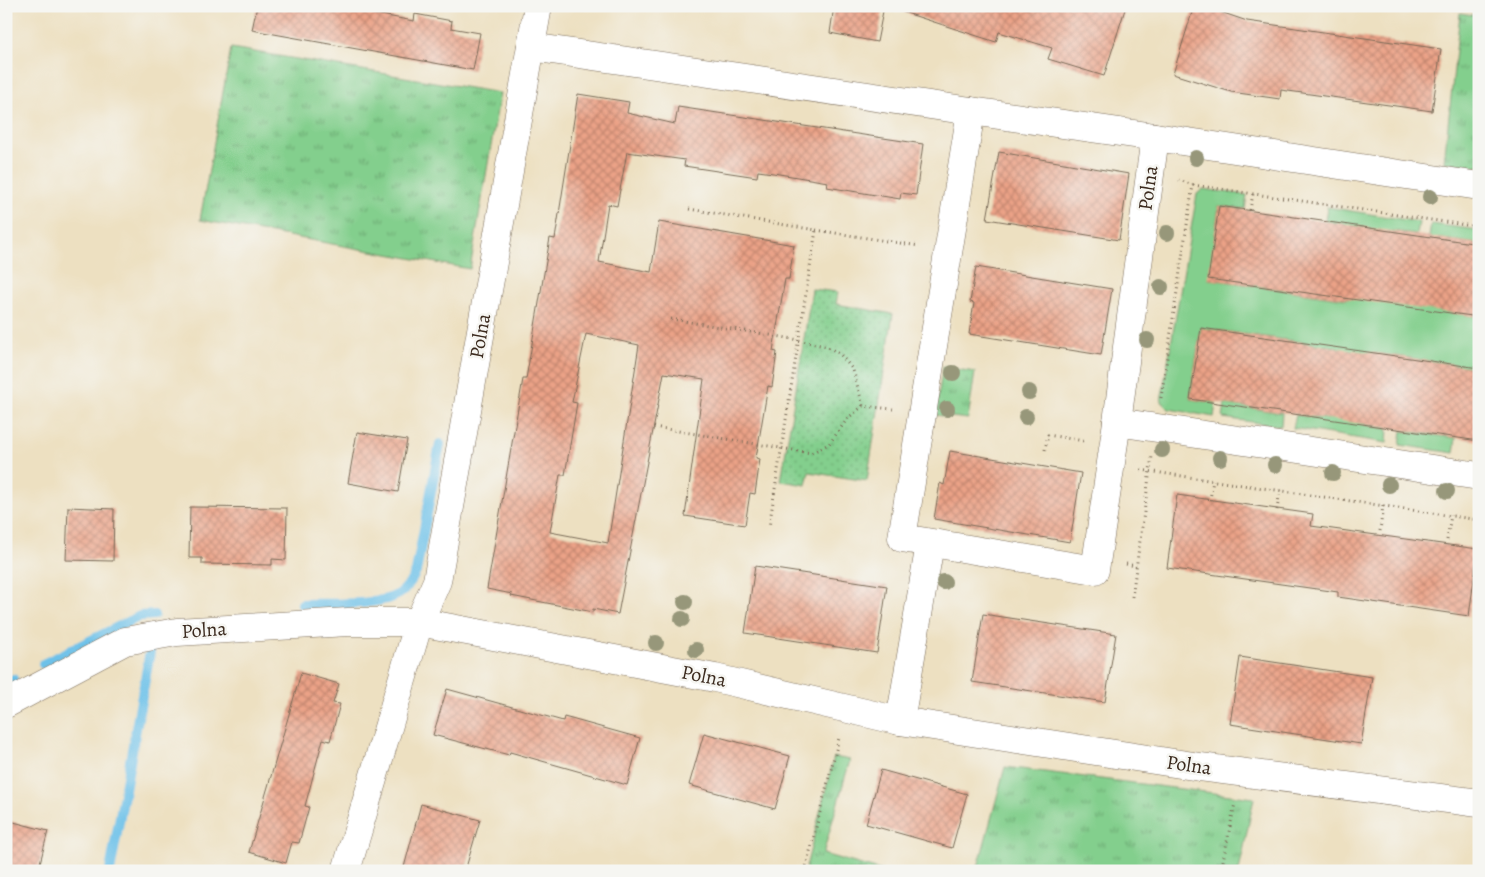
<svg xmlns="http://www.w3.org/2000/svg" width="1485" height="877" viewBox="0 0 1485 877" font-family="Alegreya,serif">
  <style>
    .grass { fill: url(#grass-tufts); stroke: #5f7c56 }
    .park { fill: url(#park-dots); stroke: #5f7c56 }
    .garden { fill: #83cf8d; stroke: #5f7c56 }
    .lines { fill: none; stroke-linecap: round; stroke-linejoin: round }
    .stream { stroke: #6dc1e9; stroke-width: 10 }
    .building { fill: url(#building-cross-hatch); fill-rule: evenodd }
    .minor-casing { stroke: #796a57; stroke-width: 29 }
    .path { stroke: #796a57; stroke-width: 3; stroke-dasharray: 1 4; stroke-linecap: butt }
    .minor { stroke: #fff; stroke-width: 28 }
    .tree { fill: #97977a }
    .labels { text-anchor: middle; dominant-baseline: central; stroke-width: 5; stroke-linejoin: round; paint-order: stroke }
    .street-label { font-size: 20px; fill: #3b2a1e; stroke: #f6f6f2 }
  </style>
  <defs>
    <pattern id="grass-tufts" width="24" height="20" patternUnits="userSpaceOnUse" patternTransform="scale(1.25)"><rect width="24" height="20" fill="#83cf8d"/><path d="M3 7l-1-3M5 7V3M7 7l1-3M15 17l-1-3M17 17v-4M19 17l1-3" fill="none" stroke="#6ca873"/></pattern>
    <pattern id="park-dots" width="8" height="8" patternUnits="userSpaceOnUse" patternTransform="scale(1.25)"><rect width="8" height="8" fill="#83cf8d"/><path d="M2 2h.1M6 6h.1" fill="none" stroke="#6ca873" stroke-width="1.8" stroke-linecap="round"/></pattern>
    <pattern id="building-cross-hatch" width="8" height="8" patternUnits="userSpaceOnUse" patternTransform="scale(1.25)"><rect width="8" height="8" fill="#eba287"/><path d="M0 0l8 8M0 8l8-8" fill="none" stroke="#c0846e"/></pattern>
  </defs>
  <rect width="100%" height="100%" fill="#f6f6f2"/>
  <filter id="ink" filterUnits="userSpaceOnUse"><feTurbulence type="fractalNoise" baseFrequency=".02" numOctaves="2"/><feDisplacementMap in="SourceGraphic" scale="10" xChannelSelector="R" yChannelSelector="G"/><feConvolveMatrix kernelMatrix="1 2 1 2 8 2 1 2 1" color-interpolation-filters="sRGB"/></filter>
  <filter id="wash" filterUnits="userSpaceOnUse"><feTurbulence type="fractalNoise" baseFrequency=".0096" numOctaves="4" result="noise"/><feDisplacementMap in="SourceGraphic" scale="20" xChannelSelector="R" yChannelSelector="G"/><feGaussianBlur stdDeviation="1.12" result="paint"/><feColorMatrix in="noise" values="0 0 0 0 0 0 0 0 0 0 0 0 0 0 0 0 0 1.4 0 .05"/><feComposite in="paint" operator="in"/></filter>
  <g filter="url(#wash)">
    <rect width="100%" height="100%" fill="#ede0c1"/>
    <g class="grass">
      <polygon points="1460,13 1479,16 1479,167 1444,162"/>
      <polygon points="231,48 500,93 470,269 200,220"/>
      <polygon points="943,367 975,372 968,419 935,415"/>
      <polygon points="834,757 850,760 823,854 883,871 805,871"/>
      <polygon points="1005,767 1254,798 1239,871 977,871"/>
    </g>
    <polygon class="park" points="812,289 838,292 836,304 893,314 867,481 809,472 806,485 781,481"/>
    <g class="garden">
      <polygon points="1203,189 1247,195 1245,209 1219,206 1209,279 1346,299 1357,226 1325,221 1327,207 1419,222 1417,234 1392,231 1382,302 1479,317 1479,368 1375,353 1365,425 1388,429 1387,443 1293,428 1296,415 1328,419 1338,347 1201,328 1190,399 1216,403 1214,417 1169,409 1161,402 1197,194"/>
      <polygon points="1431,224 1479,230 1479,244 1429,237"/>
      <polygon points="1225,404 1282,413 1281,426 1223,418"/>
      <polygon points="1402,431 1456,438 1454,453 1400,445"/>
    </g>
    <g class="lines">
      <g class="stream">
        <path d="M 302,604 C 328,603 377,607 399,594 C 407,589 412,580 416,572 L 440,444"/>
        <polyline points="43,664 140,616 154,615"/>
        <polyline points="6,683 13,679"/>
        <polyline points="110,871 150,652"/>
      </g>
    </g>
    <g id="blocks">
      <g class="building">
        <polygon points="257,6 331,6 414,21 415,14 452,21 451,28 480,33 473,70 252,30"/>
        <polygon points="834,6 884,6 877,42 830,33"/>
        <polygon points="904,6 1126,6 1104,76 1048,59 1052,48 999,32 996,42 903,12"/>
        <polygon points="1194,6 1203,6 1247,21 1441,49 1432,111 1281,90 1280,99 1231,92 1173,74"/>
        <path d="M 578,94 L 629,102 L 627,113 L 675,124 L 678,107 L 923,144 L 916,195 L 901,193 L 900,199 L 827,187 L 828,182 L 773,173 L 758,171 L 757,177 L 684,166 L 685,160 L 627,152 L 617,206 L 608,204 L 599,262 L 651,272 L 659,222 L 794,245 L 789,279 L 785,279 L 773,351 L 777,352 L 772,387 L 768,386 L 756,458 L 760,459 L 755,494 L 750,493 L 745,525 L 685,516 L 704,379 L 664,373 L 618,614 L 593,609 L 593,612 L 511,596 L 512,594 L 487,589 L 523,379 L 526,379 L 550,238 L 555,239 ZM 586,334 L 639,345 L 608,543 L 550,532 L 560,475 L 565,475 L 577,403 L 572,402 Z"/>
        <polygon points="999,152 1129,174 1119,240 987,219"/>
        <polygon points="1219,206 1479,244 1479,317 1208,279"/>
        <polygon points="976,267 1112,289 1101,355 969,334 974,303 970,302"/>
        <polygon points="1201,328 1479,368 1479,441 1190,399"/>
        <polygon points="357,432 407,440 398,492 348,483"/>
        <polygon points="950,451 1081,473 1070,542 934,519 940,483 944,485"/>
        <polygon points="1177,495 1313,514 1311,526 1478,549 1469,616 1338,597 1338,592 1167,568"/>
        <polygon points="68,507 114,509 113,561 66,560"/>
        <polygon points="190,507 287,508 286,560 272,559 272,565 202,564 202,558 189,558"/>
        <polygon points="755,566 887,586 877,653 745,633"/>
        <polygon points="983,614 1116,634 1105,702 972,682"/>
        <polygon points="1240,657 1372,677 1361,744 1230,724"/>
        <polygon points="301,673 339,684 333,703 340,704 330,741 323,739 305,806 309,807 299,843 292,842 286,863 249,852"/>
        <polygon points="447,689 563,721 564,717 640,738 627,785 510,752 509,755 433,735"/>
        <polygon points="704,733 790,756 775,809 689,785"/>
        <polygon points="881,770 967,794 952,848 866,824"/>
        <polygon points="421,804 480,820 465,871 403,871"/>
        <polygon points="6,820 48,831 38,871 6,871"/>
      </g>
    </g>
  </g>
  <g filter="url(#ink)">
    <use href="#blocks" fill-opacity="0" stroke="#796a57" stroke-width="1"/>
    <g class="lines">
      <defs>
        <g id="minor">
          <polyline points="531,47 971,111 902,538 1095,570 1117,422 1479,476"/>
          <polyline points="971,111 1155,137 1117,422"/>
          <polyline points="1155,137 1479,186"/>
          <polyline points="6,704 125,641 177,632 348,622 419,622 715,678 900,721 1200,767 1479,803"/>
          <polyline points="900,721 930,544"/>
          <polyline points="346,871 419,622 437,581 538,6"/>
        </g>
      </defs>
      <use href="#minor" class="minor-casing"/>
      <g class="path">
        <polyline points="1193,185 1479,227"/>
        <polyline points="689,209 816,230 769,527"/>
        <polyline points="1250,210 1253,194"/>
        <polyline points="816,230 919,246"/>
        <polyline points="671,319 794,339 828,347 840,354 853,370 863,406"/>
        <polyline points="1161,398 1193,185 1179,180"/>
        <polyline points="654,427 811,453 829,444 848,418 863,406 893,409"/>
        <polyline points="1045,450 1048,435 1084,441"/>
        <polyline points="1141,470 1479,520"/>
        <polyline points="1210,500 1213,480"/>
        <polyline points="1277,510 1280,490"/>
        <polyline points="1380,531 1383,505"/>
        <polyline points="1447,540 1451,515"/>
        <polyline points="1126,564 1136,566"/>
        <polyline points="1132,597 1152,456"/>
        <polyline points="805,871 839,738"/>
        <polyline points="1221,871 1235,803"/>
      </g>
      <use href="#minor" class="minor"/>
    </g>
    <g class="tree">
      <circle cx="1196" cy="158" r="8"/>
      <circle cx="1430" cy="197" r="8"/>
      <circle cx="1167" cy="233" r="8"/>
      <circle cx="1161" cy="287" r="8"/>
      <circle cx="1147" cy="340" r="8"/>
      <circle cx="953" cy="373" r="8"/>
      <circle cx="1029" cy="392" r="8"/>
      <circle cx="947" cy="409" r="8"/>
      <circle cx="1026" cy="417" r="8"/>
      <circle cx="1162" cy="450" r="8"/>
      <circle cx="1220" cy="458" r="8"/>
      <circle cx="1275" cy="465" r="8"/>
      <circle cx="1333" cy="473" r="8"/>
      <circle cx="1389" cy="485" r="8"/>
      <circle cx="1447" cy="491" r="8"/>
      <circle cx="944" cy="582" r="8"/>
      <circle cx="685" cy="602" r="8"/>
      <circle cx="682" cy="619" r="8"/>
      <circle cx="656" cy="643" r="8"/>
      <circle cx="696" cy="650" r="8"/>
    </g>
  </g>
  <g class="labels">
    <g class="street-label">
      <text transform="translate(1148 188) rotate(-82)">Polna</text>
      <text transform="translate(480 336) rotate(-80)">Polna</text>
      <text transform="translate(204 630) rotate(-4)">Polna</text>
      <text transform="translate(704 676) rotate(11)">Polna</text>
      <text transform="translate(1189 765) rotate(8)">Polna</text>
    </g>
  </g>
  <rect width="1485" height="877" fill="none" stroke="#f6f6f2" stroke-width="25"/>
</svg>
